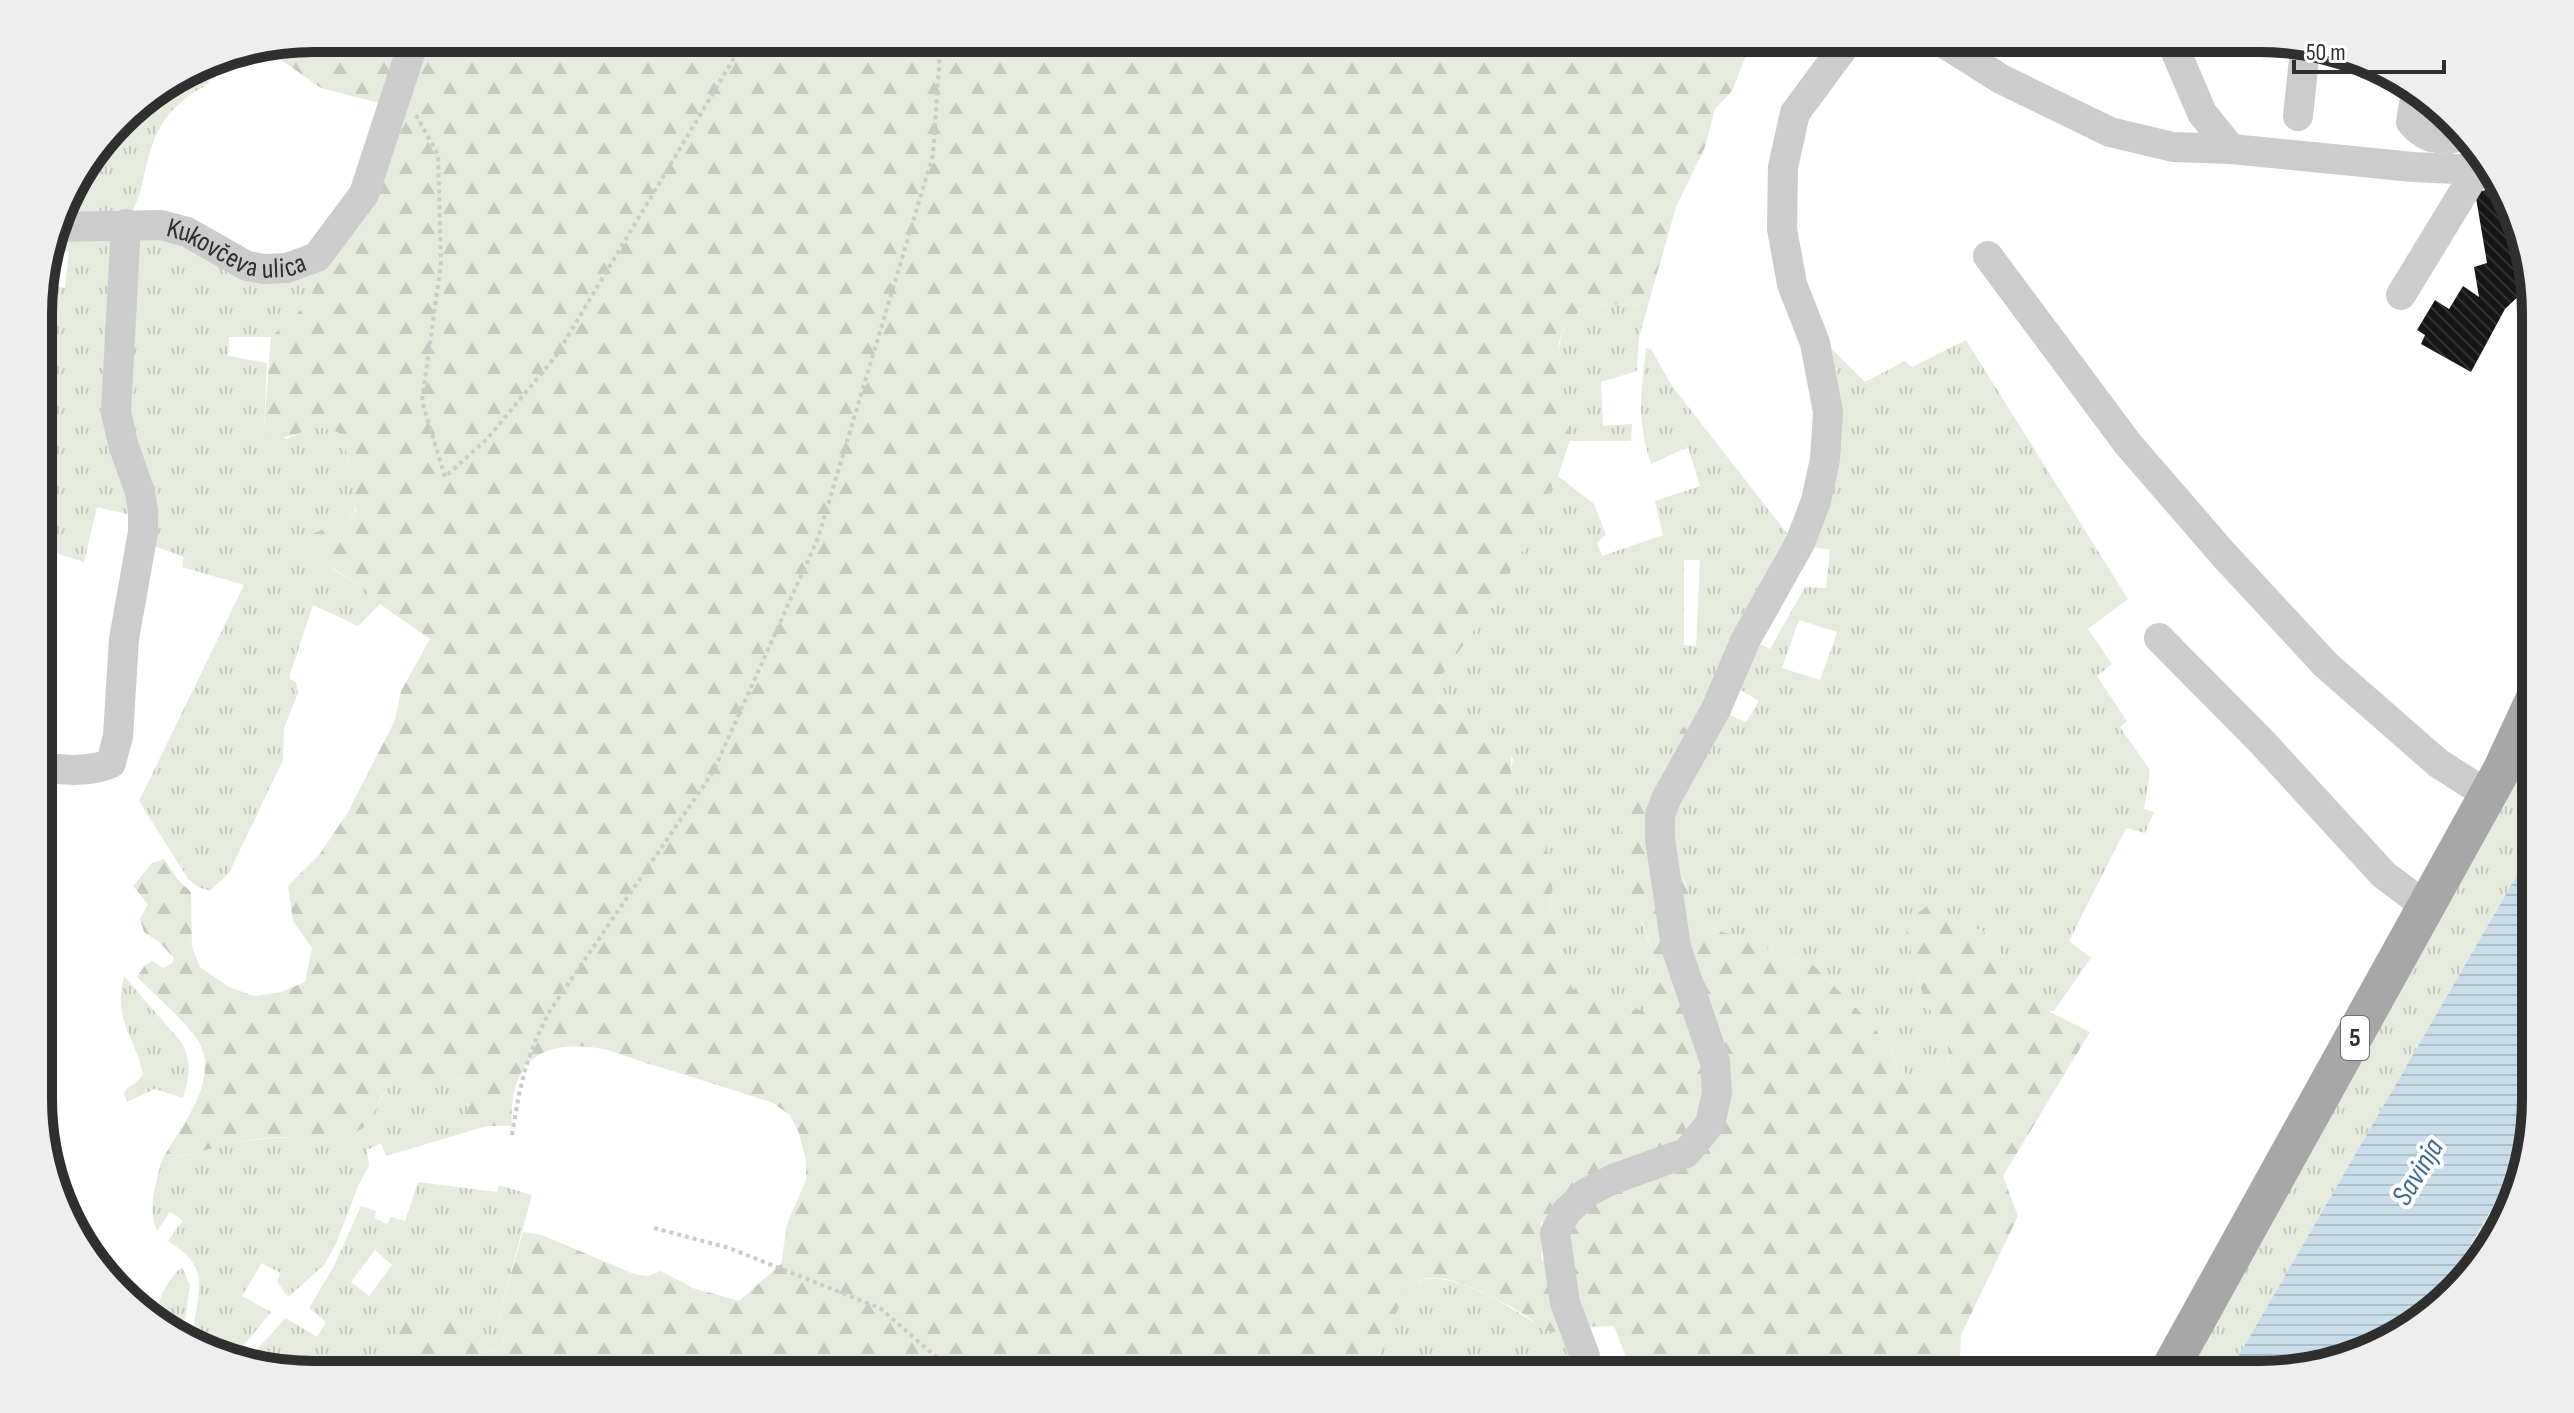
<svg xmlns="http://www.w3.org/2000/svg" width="2574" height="1413" viewBox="0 0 2574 1413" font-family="'Sofia Sans Condensed',sans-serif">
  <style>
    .grass { fill: url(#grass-tufts); fill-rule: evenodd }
    .forest { fill: url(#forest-firs) }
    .water { fill: url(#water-rules) }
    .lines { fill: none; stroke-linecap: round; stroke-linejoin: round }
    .stream { stroke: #caddeb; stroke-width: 6 }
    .building { fill: url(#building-back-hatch) }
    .path { stroke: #ccc; stroke-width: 4; stroke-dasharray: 4 4; stroke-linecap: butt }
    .minor { stroke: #ccc; stroke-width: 30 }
    .major { stroke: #a7a7a7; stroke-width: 38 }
    .labels { text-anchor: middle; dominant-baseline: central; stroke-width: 8; stroke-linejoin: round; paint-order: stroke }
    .shield { fill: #fff; stroke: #6d6d6d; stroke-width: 2 }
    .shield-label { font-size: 26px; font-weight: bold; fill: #2f2f2f }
    .street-label { font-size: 28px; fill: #2f2f2f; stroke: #fff }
    .water-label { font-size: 30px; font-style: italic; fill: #3f6d90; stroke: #fff }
    .rim { fill: none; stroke: #2f2f2f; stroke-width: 10 }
  </style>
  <defs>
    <pattern id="grass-tufts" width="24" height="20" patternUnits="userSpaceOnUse" patternTransform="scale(2)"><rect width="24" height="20" fill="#e5ecde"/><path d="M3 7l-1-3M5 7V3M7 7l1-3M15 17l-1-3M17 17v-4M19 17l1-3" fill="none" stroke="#c5cbbf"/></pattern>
    <pattern id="forest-firs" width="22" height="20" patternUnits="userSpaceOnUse" patternTransform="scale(2)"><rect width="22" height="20" fill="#e5ecde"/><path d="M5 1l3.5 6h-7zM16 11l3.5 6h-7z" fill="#c5cbbf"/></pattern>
    <pattern id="water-rules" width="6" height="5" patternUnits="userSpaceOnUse" patternTransform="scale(2)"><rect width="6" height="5" fill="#caddeb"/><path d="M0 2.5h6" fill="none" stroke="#aebeca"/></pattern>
    <pattern id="building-back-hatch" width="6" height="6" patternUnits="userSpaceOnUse" patternTransform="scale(2)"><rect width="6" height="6" fill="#161616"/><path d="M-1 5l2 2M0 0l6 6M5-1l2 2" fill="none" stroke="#303030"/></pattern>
  </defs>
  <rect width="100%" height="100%" fill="#fff"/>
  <g class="grass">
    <path d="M 213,58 L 208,84 C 168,107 155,126 145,171 C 141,188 138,204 128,218 L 58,221 L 67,191 L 132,107 Z"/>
    <path d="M 142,231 L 205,249 L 318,263 C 316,305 300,310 271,337 L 229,337 L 228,356 L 267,363 L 264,427 L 287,439 C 310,429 319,421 342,435 C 346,451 363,504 352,516 C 345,525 323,529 312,534 L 334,570 L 362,586 L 380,604 L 358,626 L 313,605 L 290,674 L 290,679 L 296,682 L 298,693 L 284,728 L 283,760 L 229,873 L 210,891 L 198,887 L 188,879 L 139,801 L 244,585 L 182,567 L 184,557 L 146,543 L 127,443 L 135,237 Z"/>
    <path d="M 114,232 L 118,308 L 139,517 L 97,507 L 84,562 L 40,548 L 40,462 L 49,430 L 40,426 L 40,282 L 65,288 L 69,252 L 55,250 C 59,226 95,232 114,232 Z"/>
    <path d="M 1594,304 L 1648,305 L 1639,338 L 1637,371 L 1601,382 L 1603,426 L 1632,424 L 1631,441 L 1570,441 C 1566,410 1550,355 1565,327 C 1571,315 1582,309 1594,304 Z"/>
    <path d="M 1966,340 L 2128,599 L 2088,629 L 2112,664 L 2097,676 L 2127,721 L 2120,727 L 2150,770 L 2144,809 L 2154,812 L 2145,833 L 2126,828 L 2069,941 L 2091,958 L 2054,1011 L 2048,1011 L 2031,993 L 1984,932 L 1959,922 L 1937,907 L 1916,973 L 1926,1004 L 1947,1034 L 1949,1064 L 1922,1087 L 1896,1065 L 1890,1047 L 1862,1014 L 1810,962 L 1782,956 L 1738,935 L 1725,933 L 1701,924 L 1692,907 L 1685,881 L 1664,836 L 1722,712 L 1746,722 L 1759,701 L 1732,685 L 1753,641 L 1770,649 L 1805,587 L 1826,588 L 1830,550 L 1807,546 L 1827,344 L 1865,382 L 1905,361 L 1912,367 ZM 1799,620 L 1837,632 L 1820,680 L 1782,668 Z"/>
    <path d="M 1646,348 L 1651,349 L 1672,386 L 1793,541 L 1678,758 L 1644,785 L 1622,830 L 1642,924 L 1652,949 L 1649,1001 L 1646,1010 L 1636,1010 L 1573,989 L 1566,975 L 1550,908 L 1553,883 L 1529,812 L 1516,803 L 1511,794 L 1510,778 L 1513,758 L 1446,710 L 1433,695 L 1433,688 L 1496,599 L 1528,540 L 1539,510 L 1558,476 L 1594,504 L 1606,535 L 1597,543 L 1602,556 L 1663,535 L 1655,501 L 1700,486 L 1688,447 L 1651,464 C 1636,418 1641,394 1646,348 ZM 1684,560 L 1700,560 L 1696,646 L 1684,645 Z"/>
    <polygon points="2535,738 2535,844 2228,1374 2181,1374"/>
    <path d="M 124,976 L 182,1043 C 192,1063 189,1077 183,1098 L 155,1089 L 127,1102 L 124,1094 C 128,1084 138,1084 143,1074 C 134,1033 113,1023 124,976 Z"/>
    <path d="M 409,1074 C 428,1074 467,1067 469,1095 C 470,1107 464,1121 463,1133 L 386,1156 L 381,1143 L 367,1150 L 369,1166 L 359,1184 L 336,1244 L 324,1265 L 288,1297 L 277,1282 L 280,1273 L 262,1263 L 242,1296 L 271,1312 L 237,1354 L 196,1344 C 192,1333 194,1322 196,1311 C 203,1274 200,1262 168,1241 L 183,1220 L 170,1212 L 157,1231 C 147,1209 156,1185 161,1162 L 227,1144 L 271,1138 L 348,1135 L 375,1110 L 390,1084 Z"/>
    <path d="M 418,1182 L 497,1192 L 499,1185 L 532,1195 L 500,1312 L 504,1342 L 500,1349 L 482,1353 L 472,1346 L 466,1333 L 398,1338 L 415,1356 L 419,1375 L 313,1375 L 308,1374 L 322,1365 C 305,1355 293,1363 276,1364 C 267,1364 257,1360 249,1358 L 286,1318 L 317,1337 L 326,1322 L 309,1308 L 334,1266 L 361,1206 L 376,1211 L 375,1218 L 387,1224 L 391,1217 L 405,1221 ZM 375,1250 L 392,1265 L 369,1296 L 351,1282 Z"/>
    <polygon points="2513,1192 2499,1237 2444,1292 2500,1194"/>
    <path d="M 182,1267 L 190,1285 L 185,1320 L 173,1329 L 166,1329 L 156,1319 C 157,1300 167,1279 182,1267 Z"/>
    <path d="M 1440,1279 C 1459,1282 1476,1289 1494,1298 C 1506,1304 1547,1333 1556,1332 C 1560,1332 1564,1329 1568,1328 L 1576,1375 L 1550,1375 L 1552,1367 L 1526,1357 L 1519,1375 L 1395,1375 L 1376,1360 C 1388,1336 1395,1295 1421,1281 C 1426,1278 1434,1279 1440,1279 Z"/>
  </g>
  <g class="forest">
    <polygon points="314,38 405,38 387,105 321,88 277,57 280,45"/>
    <path d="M 424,38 L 1753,38 L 1732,91 L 1715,109 L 1705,147 L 1676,207 L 1648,305 L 1594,304 L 1580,310 L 1564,328 L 1559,342 L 1560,360 L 1570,441 L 1558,476 L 1539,510 L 1528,540 L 1496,599 L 1433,688 C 1433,716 1492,728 1511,745 L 1511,794 L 1516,803 L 1529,812 L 1539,827 L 1550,858 L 1553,883 L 1550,908 L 1566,975 L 1573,989 L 1636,1010 L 1646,1009 L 1649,1001 L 1652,949 L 1618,855 L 1622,830 L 1643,785 L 1677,759 L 1677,738 L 1682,728 L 1696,724 L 1657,810 L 1709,1070 L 1692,1141 L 1554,1221 L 1541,1223 L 1542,1260 L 1550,1262 L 1568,1328 C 1564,1329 1561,1332 1556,1332 C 1544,1333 1534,1321 1525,1315 C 1503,1302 1446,1269 1422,1280 C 1418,1282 1411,1289 1408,1293 C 1393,1312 1387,1338 1376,1359 L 1395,1375 L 419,1375 L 415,1356 L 398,1338 L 397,1327 C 404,1320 410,1320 420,1319 C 437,1317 455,1319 466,1334 C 473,1342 473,1347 482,1353 L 500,1349 L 504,1342 L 500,1312 L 523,1232 L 542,1235 L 634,1274 L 648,1276 L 661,1271 L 693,1288 L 739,1301 L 781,1264 L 787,1224 L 806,1180 L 806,1160 L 799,1133 L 790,1115 L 773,1103 C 734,1090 695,1078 656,1066 C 637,1061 617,1051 597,1048 C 538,1039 508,1065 512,1126 L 487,1126 L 463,1133 C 465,1106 482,1076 441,1074 C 361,1070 392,1124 348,1135 C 322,1142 294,1135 268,1138 C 232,1142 197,1152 161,1162 C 180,1127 225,1076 195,1036 C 178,1015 156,996 137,977 L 145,965 L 153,961 L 163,968 L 172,963 L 174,958 L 160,943 L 144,932 L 140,919 L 148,904 L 133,886 L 152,863 L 164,859 L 179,881 L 191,892 L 192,947 L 200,967 L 229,987 L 254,996 L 281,992 L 305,982 L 312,948 L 293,921 L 288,886 L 319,855 L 348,812 L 395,720 L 401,691 L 430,639 L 380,604 L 362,586 L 309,554 L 306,543 L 312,534 L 351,518 L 356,510 L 349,461 L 342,435 C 311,415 303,442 271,436 L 264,427 L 271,337 C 300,310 316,305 318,263 Z"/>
    <path d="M 1676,860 C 1686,882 1690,904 1701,924 L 1725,933 L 1738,935 L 1782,956 L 1810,962 L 1862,1014 L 1890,1047 L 1896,1065 L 1922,1087 L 1949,1064 L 1947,1034 L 1926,1004 L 1916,973 L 1906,929 L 1917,914 L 1927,906 L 1937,907 L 1959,922 L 1984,932 L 2031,993 L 2048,1011 L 2090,1032 L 2003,1176 L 2018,1216 L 1961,1335 L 1959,1375 L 1637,1373 L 1626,1357 L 1614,1326 L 1578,1327 L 1562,1267 L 1572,1212 L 1717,1124 Z"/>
  </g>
  <polygon class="water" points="2535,844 2535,1117 2529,1137 2500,1194 2444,1292 2398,1338 2278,1374 2228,1374"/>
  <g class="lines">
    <polyline class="stream" points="2500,1179 2515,1186"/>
  </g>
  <polygon class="building" points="2499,188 2534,290 2524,291 2505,309 2471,372 2421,344 2425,335 2417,330 2435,300 2449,309 2463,286 2479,297 2474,267 2487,263 2475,192"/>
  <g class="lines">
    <g class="path">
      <polyline points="416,115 438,155 441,263 422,401 445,477 487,439 556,356 746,38"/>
      <path d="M 512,1135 C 520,1084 526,1055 551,1009 L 713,772 L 818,538 L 933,155 L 941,38"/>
      <polyline points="654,1228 729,1248 880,1308 957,1375"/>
    </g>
    <g class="minor">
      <polyline points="1936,38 2001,79 2110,132 2173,147 2231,149 2413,167 2477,170 2492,167"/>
      <polyline points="2170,38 2202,113 2231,149"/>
      <path d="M 2421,96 L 2414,104 L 2411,122 C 2422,136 2433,139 2451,139"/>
      <polyline points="2298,116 2305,50"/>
      <path id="s1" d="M 56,227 L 161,225 L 187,232 L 247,266 L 264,269 L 287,268 L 317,257 L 364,194 L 415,38"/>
      <polyline points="1988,256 2128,444 2224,555 2326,665 2438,763 2488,795"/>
      <polyline points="2401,295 2477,170"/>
      <polyline points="2159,638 2261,741 2384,875 2427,907"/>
      <path d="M 40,767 C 65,770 89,773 111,763 L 118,736 L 124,639 L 143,532 L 143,511 L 140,492 L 123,444 L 116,412 L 126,224"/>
      <polyline points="1583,1375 1585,1356 1565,1303 1555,1233 1566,1212 1586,1193 1613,1179 1686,1153 1710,1124 1717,1093 1715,1062 1676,947 1660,839 1660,815 1666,799 1716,709 1746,639 1800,543 1816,501 1825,459 1828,412 1815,343 1792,284 1782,229 1783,167 1795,113 1846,44 1855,38"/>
    </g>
    <polyline class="major" points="2167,1374 2501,771 2535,698"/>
  </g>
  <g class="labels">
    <rect class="shield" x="2341" y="1016" width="28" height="44" rx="6"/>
    <g class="shield-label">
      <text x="2355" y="1038">5</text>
    </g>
    <g class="street-label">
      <text stroke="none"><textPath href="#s1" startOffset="186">Kukovčeva ulica</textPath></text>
    </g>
    <g class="water-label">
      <text transform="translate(2418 1172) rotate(-59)">Savinja</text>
    </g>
  </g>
  <path d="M0 0H2574V1413H0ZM314 52H2260A262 262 0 0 1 2522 314V1099A262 262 0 0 1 2260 1361H314A262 262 0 0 1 52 1099V314A262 262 0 0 1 314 52Z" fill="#eee" fill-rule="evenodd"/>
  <path class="rim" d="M314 52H2260A262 262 0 0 1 2522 314V1099A262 262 0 0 1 2260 1361H314A262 262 0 0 1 52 1099V314A262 262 0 0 1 314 52Z"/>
  <path d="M2294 60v12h150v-12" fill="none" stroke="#2f2f2f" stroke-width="4"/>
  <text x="2306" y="60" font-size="24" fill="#2f2f2f" stroke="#ffffff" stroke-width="6" paint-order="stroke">50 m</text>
</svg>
